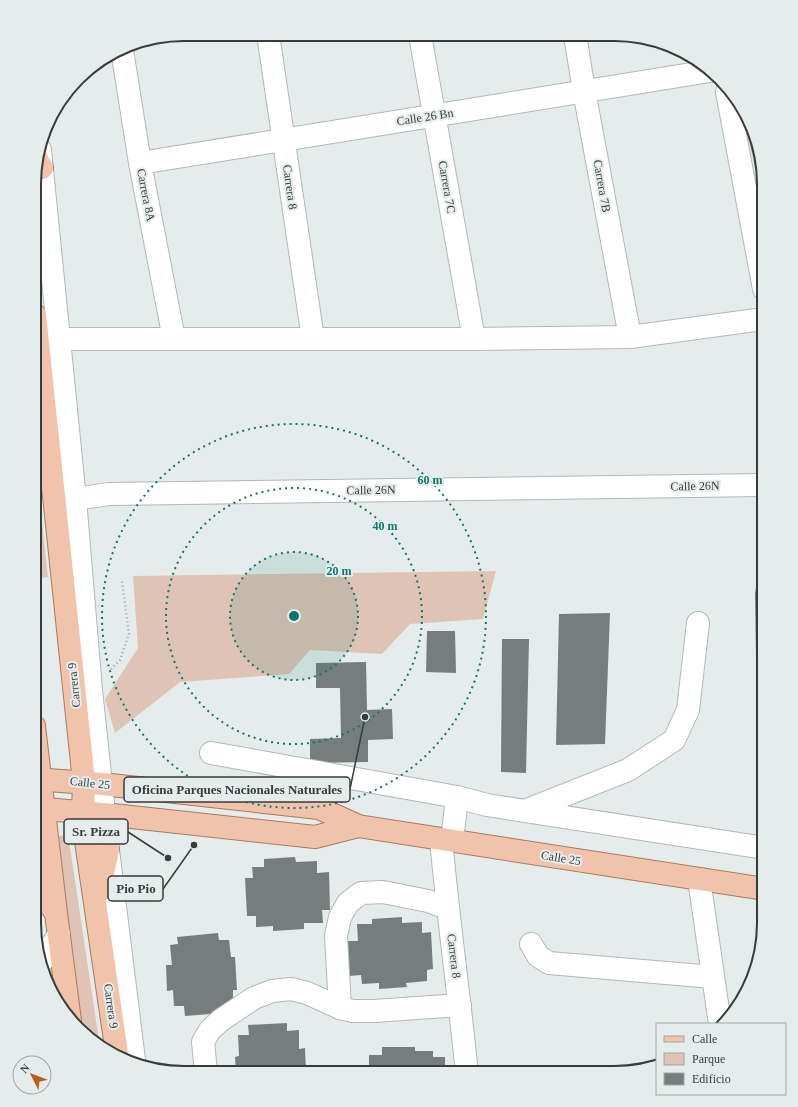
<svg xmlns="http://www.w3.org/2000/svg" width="798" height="1107" viewBox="0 0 798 1107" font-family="Georgia,serif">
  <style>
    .green { fill: #dfc3b5 }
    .building { fill: #757e7c }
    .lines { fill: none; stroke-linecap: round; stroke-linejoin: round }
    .minor-casing { stroke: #b0b9b7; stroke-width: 24 }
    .major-casing { stroke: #aa795e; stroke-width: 24 }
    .path { stroke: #a1a8a7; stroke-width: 2.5; stroke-dasharray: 1 3; stroke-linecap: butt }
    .minor { stroke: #fff; stroke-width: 22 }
    .major { stroke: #f1c3aa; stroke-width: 22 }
    .ring { fill: none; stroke: #0f766e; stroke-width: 2; stroke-dasharray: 2 4 }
    .labels { text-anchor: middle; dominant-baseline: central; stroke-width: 4; stroke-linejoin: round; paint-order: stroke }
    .street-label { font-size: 12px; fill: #373b3a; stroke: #e4edeb }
    .rim { fill: none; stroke: #373b3a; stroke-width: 2 }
    .centre { fill: #0f766e; stroke: #e4edeb; stroke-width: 2 }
    .ring-label { font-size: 12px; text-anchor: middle; font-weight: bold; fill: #0f766e; stroke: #e4edeb; stroke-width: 4; stroke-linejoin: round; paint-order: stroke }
    .leader { fill: none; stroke: #373b3a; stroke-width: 1.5 }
    .callout-dot { fill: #373b3a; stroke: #e4edeb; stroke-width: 1.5 }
    .callout { fill: #e4edeb; stroke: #373b3a; stroke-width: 1.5 }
    .callout-label { font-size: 13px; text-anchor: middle; font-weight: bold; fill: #373b3a }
  </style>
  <rect width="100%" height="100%" fill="#e4edeb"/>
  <g class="green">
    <polygon points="742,110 749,118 764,184 764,215 760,191"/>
    <polygon points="35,458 48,577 35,579"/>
    <polygon points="496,571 483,619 410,624 382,654 310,650 289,674 180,682 115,733 105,699 138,648 133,576"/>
    <polygon points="68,834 100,1047 82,1031 66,917 53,838"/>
  </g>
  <g class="building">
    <polygon points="761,560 764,560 764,722 757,722 755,593"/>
    <polygon points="610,613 605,744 556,745 559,614"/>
    <polygon points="427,631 455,631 456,673 426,672"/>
    <polygon points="502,639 529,639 526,773 501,772"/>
    <polygon points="366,662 367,710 392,709 393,739 368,740 368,762 310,763 310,739 341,738 340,688 316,688 316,663"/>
    <polygon points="295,857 296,862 317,861 317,873 329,872 330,910 322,910 323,923 304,923 304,929 273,931 273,926 256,927 256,916 247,916 245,878 253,878 252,867 264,867 264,859"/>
    <polygon points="402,917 402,923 422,922 422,933 431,932 433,969 427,970 427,981 406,983 407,987 379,989 379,983 362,984 361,975 349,976 347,941 358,941 357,924 372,924 372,919"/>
    <polygon points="218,933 219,940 229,940 231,957 235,957 237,990 233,990 233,1005 222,1006 223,1013 185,1016 184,1006 174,1006 173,990 167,991 166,965 172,965 170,945 178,944 177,937"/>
    <polygon points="287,1023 287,1031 299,1030 299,1049 305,1048 306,1072 236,1072 235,1057 239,1056 238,1035 249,1035 248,1025"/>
    <polygon points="382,1047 415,1047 415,1051 433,1051 433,1057 445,1057 445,1073 362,1072 362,1065 369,1065 369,1055 382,1055"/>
  </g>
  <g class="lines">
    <defs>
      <g id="minor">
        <polyline points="268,34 313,339"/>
        <polyline points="420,35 474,339"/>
        <polyline points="575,35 584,91 630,337"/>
        <polyline points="122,50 140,163 174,339"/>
        <polyline points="727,92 764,289"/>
        <polyline points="40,150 75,499 91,690 108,850 134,1060"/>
        <polyline points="140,163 710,71"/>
        <polyline points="59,339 474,339 630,337 764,319"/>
        <polyline points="75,499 109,494 764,485"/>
        <polyline points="211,753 457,797"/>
        <polyline points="527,810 628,770 674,740 688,710 698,623"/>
        <path d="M 441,839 C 448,917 459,995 467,1073"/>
        <polyline points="452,841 457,797 487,805 764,848"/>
        <polyline points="699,879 720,1024"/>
        <polyline points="531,944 538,956 549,963 713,977"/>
        <polyline points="43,960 59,934"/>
        <polyline points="340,1008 336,936 340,917 348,903 361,893 383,892 428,901 447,908"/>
        <polyline points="206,1072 203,1042 210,1030 221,1020 254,998 272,991 291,989 307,993 340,1008 353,1011 374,1011 460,1005"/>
      </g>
      <g id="major">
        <polyline points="37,159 42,168"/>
        <polyline points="35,315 84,782 83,812 83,821 117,1054"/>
        <polyline points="34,726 56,913 70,1021"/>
        <polyline points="34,779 102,784 319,808 358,826 764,889"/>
        <polyline points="34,808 113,815 315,837 358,826"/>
        <polyline points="34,879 53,909"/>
        <polyline points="99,892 108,850"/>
      </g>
    </defs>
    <use href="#minor" class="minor-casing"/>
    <use href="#major" class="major-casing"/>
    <polyline class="path" points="111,669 120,660 129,634 122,581"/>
    <use href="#minor" class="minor"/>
    <use href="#major" class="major"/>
  </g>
  <circle cx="294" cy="616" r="64" fill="#0f766e" fill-opacity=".12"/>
  <g class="ring">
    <circle cx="294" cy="616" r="64"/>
    <circle cx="294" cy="616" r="128"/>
    <circle cx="294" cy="616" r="192"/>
  </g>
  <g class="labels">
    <g class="street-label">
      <text transform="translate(425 117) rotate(-9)">Calle 26 Bn</text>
      <text transform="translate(602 186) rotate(80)">Carrera 7B</text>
      <text transform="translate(290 187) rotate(82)">Carrera 8</text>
      <text transform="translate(447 187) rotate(80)">Carrera 7C</text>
      <text transform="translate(146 195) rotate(79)">Carrera 8A</text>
      <text transform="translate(695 486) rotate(-1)">Calle 26N</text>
      <text transform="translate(371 490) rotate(-1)">Calle 26N</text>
      <text transform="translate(74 685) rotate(-96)">Carrera 9</text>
      <text transform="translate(90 783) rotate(6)">Calle 25</text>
      <text transform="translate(561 858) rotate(9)">Calle 25</text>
      <text transform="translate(454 956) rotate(83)">Carrera 8</text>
      <text transform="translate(111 1006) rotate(82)">Carrera 9</text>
    </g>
  </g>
  <path d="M0 0H798V1107H0ZM184 41H614A143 143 0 0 1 757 184V923A143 143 0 0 1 614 1066H184A143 143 0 0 1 41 923V184A143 143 0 0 1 184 41Z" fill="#e4edeb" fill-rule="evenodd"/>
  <path class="rim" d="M184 41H614A143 143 0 0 1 757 184V923A143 143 0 0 1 614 1066H184A143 143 0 0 1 41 923V184A143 143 0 0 1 184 41Z"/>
  <circle cx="294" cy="616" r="6" class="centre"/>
  <g class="ring-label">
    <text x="430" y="484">60 m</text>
    <text x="385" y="530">40 m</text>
    <text x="339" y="575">20 m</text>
  </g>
  <path class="leader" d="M365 717L350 789M168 858L128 832M194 845L163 889"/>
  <g class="callout-dot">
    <circle cx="365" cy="717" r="4"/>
    <circle cx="168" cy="858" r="4"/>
    <circle cx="194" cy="845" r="4"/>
  </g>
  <g class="callout">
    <rect x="124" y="777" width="226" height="25" rx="4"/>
    <rect x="64" y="819" width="64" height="25" rx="4"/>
    <rect x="108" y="876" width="55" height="25" rx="4"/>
  </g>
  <g class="callout-label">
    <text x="237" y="794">Oficina Parques Nacionales Naturales</text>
    <text x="96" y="836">Sr. Pizza</text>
    <text x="136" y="893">Pio Pio</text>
  </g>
  <rect x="656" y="1023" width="130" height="72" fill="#e4edeb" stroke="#9fa6a4"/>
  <rect x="664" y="1036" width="20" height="6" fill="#f1c3aa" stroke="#9fa6a4"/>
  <text x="692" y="1043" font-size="12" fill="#373b3a">Calle</text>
  <rect x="664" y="1053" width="20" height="12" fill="#dfc3b5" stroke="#9fa6a4"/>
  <text x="692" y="1063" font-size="12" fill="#373b3a">Parque</text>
  <rect x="664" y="1073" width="20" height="12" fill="#757e7c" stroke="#9fa6a4"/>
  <text x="692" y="1083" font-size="12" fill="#373b3a">Edificio</text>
  <g transform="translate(32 1075) rotate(312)"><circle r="19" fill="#e4edeb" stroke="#9fa6a4"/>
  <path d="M0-3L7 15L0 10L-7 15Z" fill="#bc5c18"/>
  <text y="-6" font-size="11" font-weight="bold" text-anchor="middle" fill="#373b3a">N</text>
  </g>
</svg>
